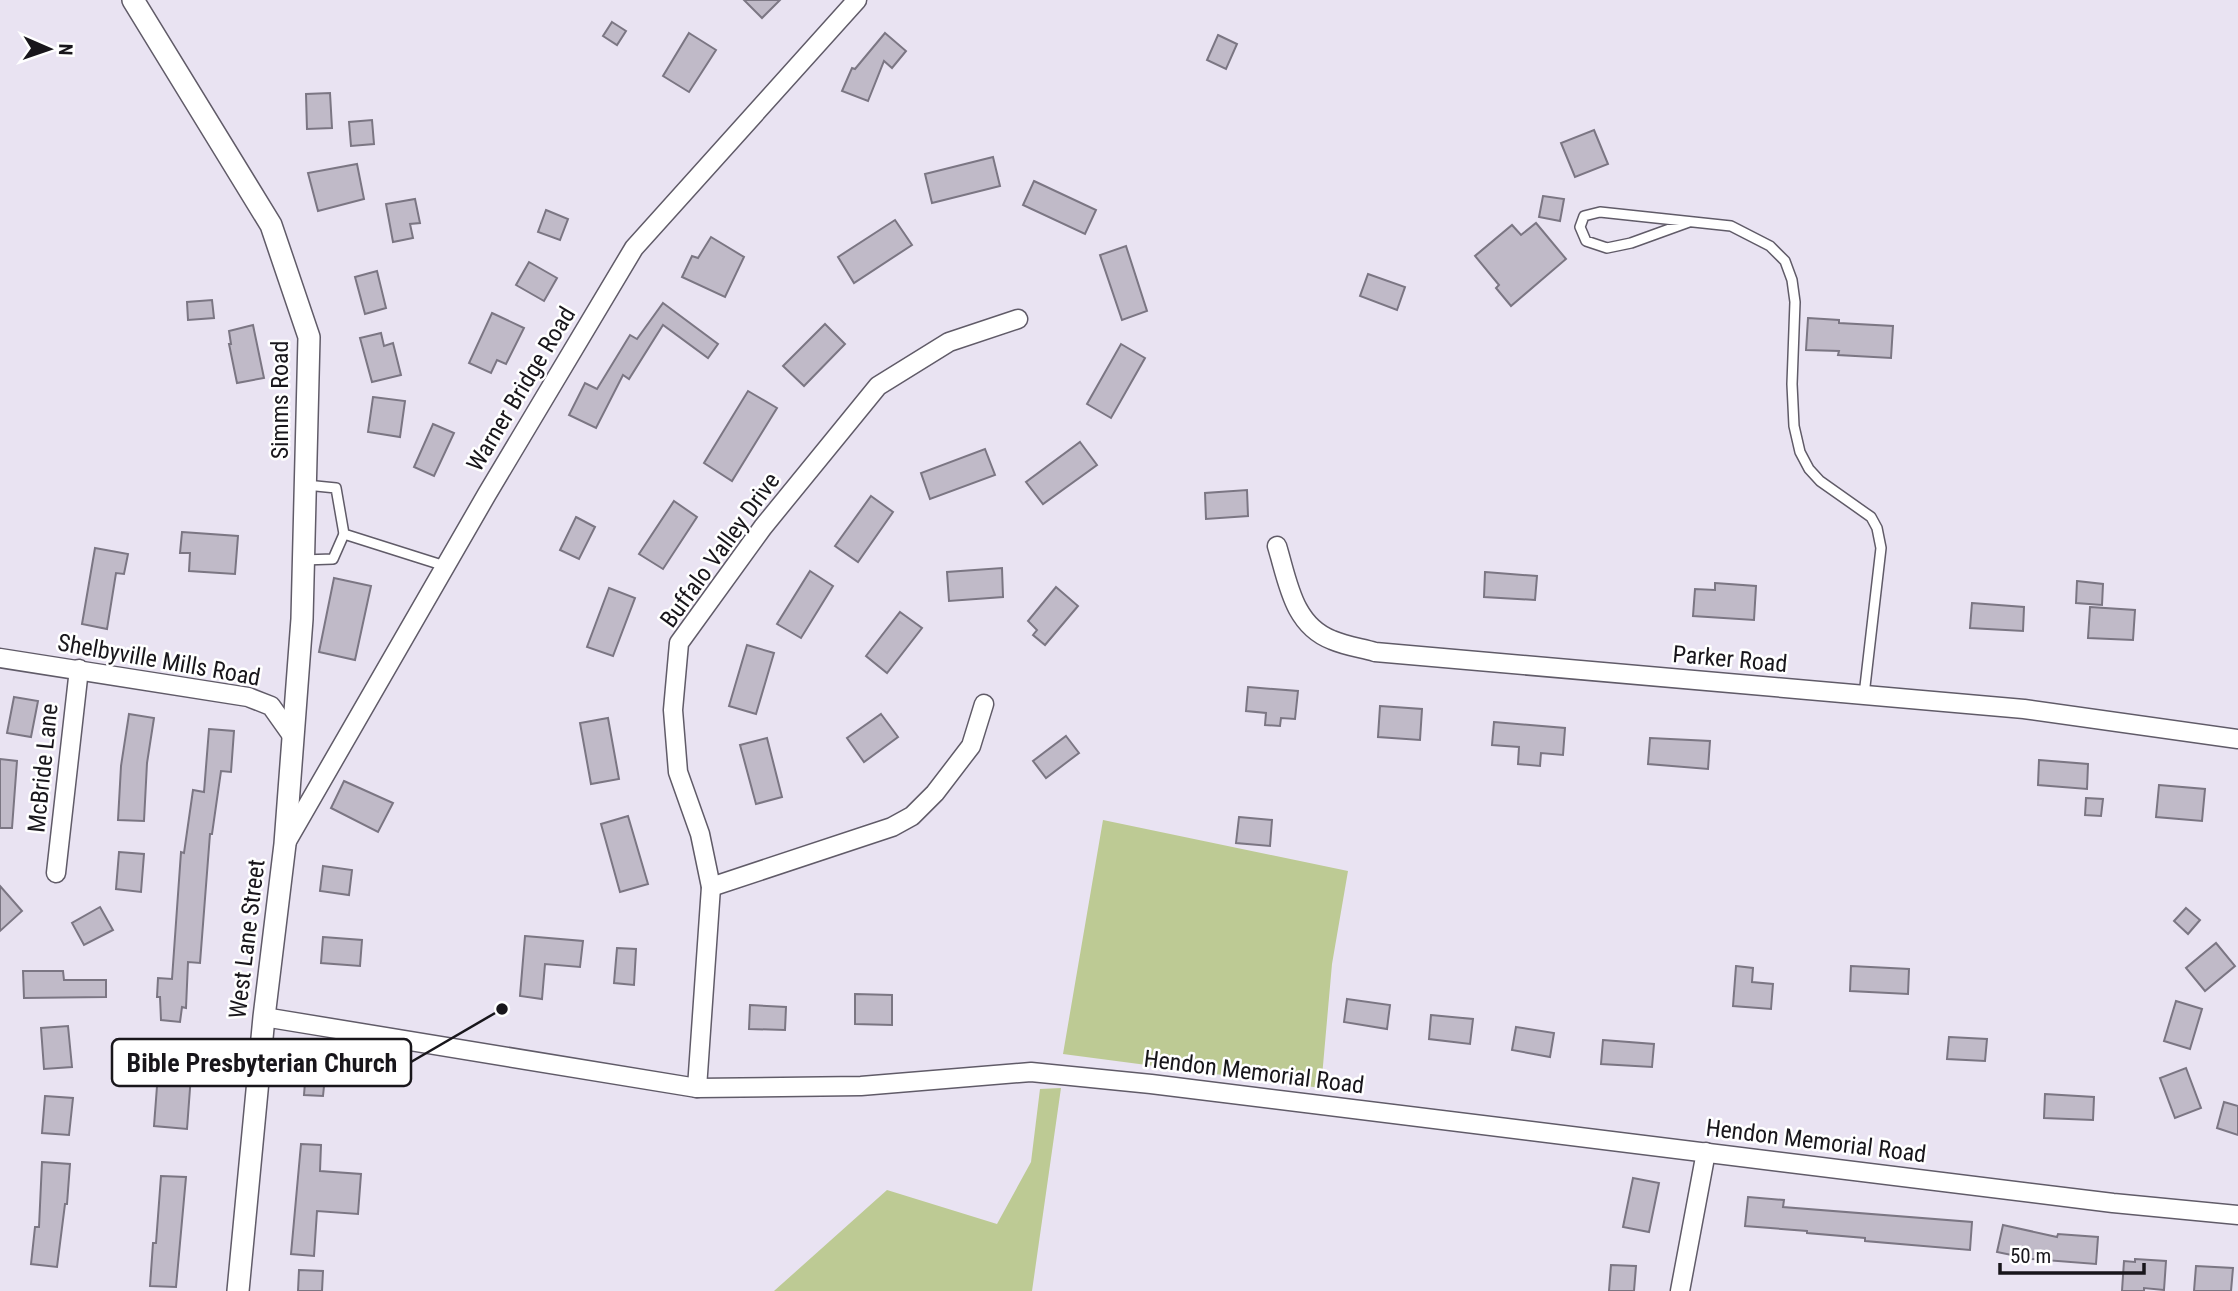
<svg xmlns="http://www.w3.org/2000/svg" width="2238" height="1291" viewBox="0 0 2238 1291" font-family="'Roboto Condensed',sans-serif">
  <style>
    .green { fill: #bdca94 }
    .building { fill: #c0bac8; stroke: #7b7683; stroke-width: 2 }
    .lines { fill: none; stroke-linecap: round; stroke-linejoin: round }
    .service-casing { stroke: #605b68; stroke-width: 12 }
    .minor-casing { stroke: #605b68; stroke-width: 21 }
    .tertiary-casing { stroke: #605b68; stroke-width: 24 }
    .service { stroke: #fff; stroke-width: 9 }
    .minor { stroke: #fff; stroke-width: 18 }
    .tertiary { stroke: #fff; stroke-width: 21 }
    .labels { text-anchor: middle; dominant-baseline: central; stroke-width: 5; stroke-linejoin: round; paint-order: stroke }
    .street-label { font-size: 24px; fill: #18161b; stroke: #fff }
    .leader { fill: none; stroke: #18161b; stroke-width: 2.5 }
    .callout-dot { fill: #18161b; stroke: #fff; stroke-width: 2.5 }
    .callout { fill: #fff; stroke: #18161b; stroke-width: 2.5 }
    .callout-label { font-size: 26px; text-anchor: middle; font-weight: bold; fill: #18161b }
  </style>
  <rect width="100%" height="100%" fill="#e9e3f2"/>
  <g class="green">
    <polygon points="1103,820 1348,871 1332,964 1321,1088 1063,1054"/>
    <polygon points="1061,1088 1032,1291 774,1291 887,1190 997,1224 1031,1162 1040,1089"/>
  </g>
  <g class="building">
    <polygon points="744,0 780,0 762,18"/>
    <polygon points="612,22 626,31 617,45 603,36"/>
    <polygon points="689,33 716,50 689,92 663,76"/>
    <polygon points="885,33 906,51 892,68 884,61 868,101 842,91 852,68 855,69"/>
    <polygon points="1218,35 1237,44 1226,69 1207,60"/>
    <polygon points="330,93 332,128 307,129 306,94"/>
    <polygon points="372,120 374,144 351,146 349,122"/>
    <polygon points="1594,130 1608,164 1575,177 1561,143"/>
    <polygon points="993,157 1000,186 932,203 925,174"/>
    <polygon points="357,164 364,199 318,211 308,173"/>
    <polygon points="1034,181 1096,210 1085,234 1023,205"/>
    <polygon points="1543,196 1564,199 1560,221 1539,217"/>
    <polygon points="415,199 420,223 410,224 413,238 393,242 386,204"/>
    <polygon points="546,210 568,219 560,240 538,232"/>
    <polygon points="895,220 912,245 854,283 838,257"/>
    <polygon points="1536,223 1566,259 1511,306 1496,288 1499,285 1475,256 1512,225 1521,235"/>
    <polygon points="711,237 744,257 725,297 682,277 692,256 698,258"/>
    <polygon points="1126,246 1147,311 1122,320 1100,255"/>
    <polygon points="529,262 557,278 544,301 516,285"/>
    <polygon points="377,271 386,308 365,314 355,277"/>
    <polygon points="1368,274 1405,287 1397,310 1360,296"/>
    <polygon points="212,300 214,318 188,320 187,302"/>
    <polygon points="663,303 718,344 708,358 663,325 629,379 623,375 596,428 569,415 585,383 597,389 630,335 637,339"/>
    <polygon points="492,313 524,328 506,364 497,360 491,373 469,363"/>
    <polygon points="1808,318 1839,320 1839,323 1893,326 1891,358 1838,355 1839,351 1806,350"/>
    <polygon points="825,324 845,344 804,386 783,366"/>
    <polygon points="253,325 264,378 237,383 229,344 231,344 229,331"/>
    <polygon points="381,333 384,346 393,343 401,375 372,382 360,338"/>
    <polygon points="1121,344 1145,358 1111,418 1087,404"/>
    <polygon points="748,391 777,408 732,481 704,463"/>
    <polygon points="373,397 405,401 400,437 368,432"/>
    <polygon points="433,424 454,433 434,476 414,467"/>
    <polygon points="1080,442 1097,465 1043,504 1026,482"/>
    <polygon points="985,449 995,475 930,499 921,473"/>
    <polygon points="1247,490 1248,516 1206,519 1205,493"/>
    <polygon points="871,496 893,512 858,562 835,546"/>
    <polygon points="674,501 697,517 663,569 639,554"/>
    <polygon points="576,517 595,527 579,559 560,550"/>
    <polygon points="182,532 238,536 235,574 189,571 190,553 180,553"/>
    <polygon points="95,548 128,554 124,574 116,573 107,629 82,624"/>
    <polygon points="1002,568 1003,597 949,601 947,572"/>
    <polygon points="810,571 833,586 801,638 777,624"/>
    <polygon points="1485,572 1537,576 1535,600 1484,597"/>
    <polygon points="334,578 371,586 355,660 319,652"/>
    <polygon points="2077,581 2103,584 2102,605 2076,603"/>
    <polygon points="1715,583 1756,586 1754,620 1693,616 1695,589 1715,590"/>
    <polygon points="1056,587 1078,606 1045,645 1033,635 1037,630 1028,621"/>
    <polygon points="609,588 635,598 613,656 587,647"/>
    <polygon points="1972,603 2024,607 2023,631 1970,628"/>
    <polygon points="2090,607 2135,610 2133,640 2088,638"/>
    <polygon points="900,612 922,628 887,673 866,656"/>
    <polygon points="747,645 774,653 756,714 729,706"/>
    <polygon points="1248,687 1298,691 1295,719 1281,718 1280,726 1265,725 1266,713 1246,711"/>
    <polygon points="14,697 38,701 31,737 7,733"/>
    <polygon points="1380,706 1422,709 1420,740 1378,737"/>
    <polygon points="129,714 154,718 147,763 144,821 118,820 121,766"/>
    <polygon points="881,714 898,737 864,762 847,738"/>
    <polygon points="608,718 619,779 591,784 580,723"/>
    <polygon points="1494,722 1565,728 1563,755 1541,753 1540,766 1518,764 1519,747 1492,745"/>
    <polygon points="209,729 234,731 231,772 221,771 212,834 210,834 200,963 188,962 186,1008 182,1007 180,1022 161,1020 160,997 157,997 158,978 172,979 181,852 184,853 193,790 204,792"/>
    <polygon points="1066,736 1079,753 1046,778 1033,761"/>
    <polygon points="767,738 782,797 756,804 740,745"/>
    <polygon points="1650,738 1710,741 1708,769 1648,764"/>
    <polygon points="0,759 17,761 12,828 0,828"/>
    <polygon points="2039,760 2088,764 2087,789 2038,785"/>
    <polygon points="344,781 393,803 378,832 331,808"/>
    <polygon points="2159,785 2205,789 2202,821 2156,817"/>
    <polygon points="2086,798 2103,799 2101,816 2085,815"/>
    <polygon points="628,816 648,884 620,892 601,824"/>
    <polygon points="1239,817 1272,820 1270,846 1236,843"/>
    <polygon points="119,852 144,854 141,892 116,889"/>
    <polygon points="323,866 352,870 349,895 320,891"/>
    <polygon points="0,886 22,911 0,931"/>
    <polygon points="100,907 113,930 84,945 72,923"/>
    <polygon points="2186,908 2200,920 2188,934 2174,921"/>
    <polygon points="525,936 583,941 580,967 545,964 542,999 520,996"/>
    <polygon points="323,937 362,940 360,966 321,963"/>
    <polygon points="2216,943 2235,966 2205,991 2186,968"/>
    <polygon points="617,948 636,949 634,985 614,983"/>
    <polygon points="1736,966 1753,968 1752,982 1773,984 1771,1009 1733,1006"/>
    <polygon points="1851,966 1909,969 1908,994 1850,991"/>
    <polygon points="23,971 63,971 64,980 106,980 106,997 24,998"/>
    <polygon points="855,994 892,995 892,1025 855,1024"/>
    <polygon points="1347,999 1390,1005 1387,1029 1344,1022"/>
    <polygon points="2176,1001 2202,1009 2190,1049 2164,1041"/>
    <polygon points="750,1005 786,1007 785,1030 749,1029"/>
    <polygon points="1431,1015 1473,1019 1470,1044 1429,1039"/>
    <polygon points="68,1026 72,1067 44,1069 41,1028"/>
    <polygon points="1516,1027 1554,1033 1550,1057 1512,1050"/>
    <polygon points="1949,1037 1987,1039 1985,1061 1947,1059"/>
    <polygon points="1603,1040 1654,1044 1652,1067 1601,1064"/>
    <polygon points="307,1056 327,1057 323,1096 304,1095"/>
    <polygon points="2186,1068 2201,1108 2175,1118 2160,1078"/>
    <polygon points="158,1073 191,1075 187,1129 154,1126"/>
    <polygon points="2045,1094 2094,1097 2093,1120 2044,1118"/>
    <polygon points="45,1096 73,1098 69,1135 42,1133"/>
    <polygon points="2224,1102 2238,1106 2238,1135 2217,1128"/>
    <polygon points="301,1144 321,1145 320,1171 361,1174 358,1214 317,1211 314,1256 291,1254"/>
    <polygon points="42,1162 70,1164 67,1204 65,1204 57,1267 31,1264 35,1227 39,1227"/>
    <polygon points="161,1176 186,1177 176,1287 150,1286 153,1243 156,1243"/>
    <polygon points="1633,1178 1659,1183 1649,1232 1623,1227"/>
    <polygon points="1748,1197 1784,1200 1783,1207 1972,1222 1970,1250 1865,1241 1865,1238 1807,1233 1807,1231 1745,1226"/>
    <polygon points="2003,1225 2057,1237 2058,1234 2098,1237 2096,1264 2031,1259 1997,1252"/>
    <polygon points="2135,1259 2166,1261 2164,1290 2144,1288 2144,1291 2122,1291 2124,1261 2135,1262"/>
    <polygon points="1611,1265 1636,1266 1634,1291 1609,1291"/>
    <polygon points="2196,1266 2233,1268 2231,1291 2194,1291"/>
    <polygon points="299,1270 323,1271 322,1291 298,1291"/>
  </g>
  <g class="lines">
    <defs>
      <g id="service">
        <polyline points="1689,222 1631,243 1607,248 1586,241 1580,227 1584,216 1600,212 1731,226 1770,246 1785,261 1792,280 1795,302 1792,384 1794,426 1800,452 1809,469 1820,481 1871,517 1877,528 1881,548 1864,695"/>
        <polyline points="306,485 336,488 344,534 445,566"/>
        <polyline points="303,560 333,559 344,534"/>
      </g>
      <g id="minor">
        <path d="M 1277,546 C 1288,582 1293,625 1332,640 C 1346,646 1361,648 1375,652 L 2024,709 L 2238,739"/>
        <polyline points="0,658 248,697 271,706 293,737"/>
        <polyline points="287,841 487,494 634,248 857,0"/>
        <polyline points="56,873 79,669"/>
        <polyline points="711,887 892,827 912,816 935,793 971,746 984,704"/>
        <polyline points="264,1017 697,1088 861,1086 1031,1072 1151,1084 2113,1203 2238,1215"/>
        <polyline points="697,1088 711,887 700,834 678,772 673,710 679,643 763,527 878,386 949,342 1018,319"/>
        <polyline points="1680,1291 1706,1152"/>
      </g>
      <polyline id="tertiary" points="133,0 271,225 309,337 302,619 285,844 264,1017 238,1291"/>
    </defs>
    <use href="#service" class="service-casing"/>
    <use href="#minor" class="minor-casing"/>
    <use href="#tertiary" class="tertiary-casing"/>
    <use href="#service" class="service"/>
    <use href="#minor" class="minor"/>
    <use href="#tertiary" class="tertiary"/>
  </g>
  <g class="labels">
    <g class="street-label">
      <text transform="translate(521 389) rotate(-59)">Warner Bridge Road</text>
      <text transform="translate(280 400) rotate(-90)">Simms Road</text>
      <text transform="translate(720 550) rotate(-54)">Buffalo Valley Drive</text>
      <text transform="translate(1730 659) rotate(5)">Parker Road</text>
      <text transform="translate(159 660) rotate(10)">Shelbyville Mills Road</text>
      <text transform="translate(43 768) rotate(-84)">McBride Lane</text>
      <text transform="translate(247 939) rotate(-83)">West Lane Street</text>
      <text transform="translate(1254 1072) rotate(7)">Hendon Memorial Road</text>
      <text transform="translate(1816 1141) rotate(7)">Hendon Memorial Road</text>
    </g>
  </g>
  <path class="leader" d="M502 1009L411 1062"/>
  <circle class="callout-dot" cx="502" cy="1009" r="7"/>
  <rect class="callout" x="112" y="1039" width="299" height="47" rx="7"/>
  <g class="callout-label">
    <text x="262" y="1072">Bible Presbyterian Church</text>
  </g>
  <g transform="translate(49 49) rotate(92)" stroke="#ffffff" stroke-width="5" paint-order="stroke">
  <path d="M0-5L12 26L0 18L-12 26Z" fill="#18161b"/>
  <text y="-10" font-size="19" font-weight="bold" text-anchor="middle" fill="#18161b">N</text>
  </g>
  <path d="M2000 1263v10h144v-10" fill="none" stroke="#18161b" stroke-width="3.5"/>
  <text x="2010" y="1263" font-size="21" fill="#18161b" stroke="#ffffff" stroke-width="5" paint-order="stroke">50 m</text>
</svg>
